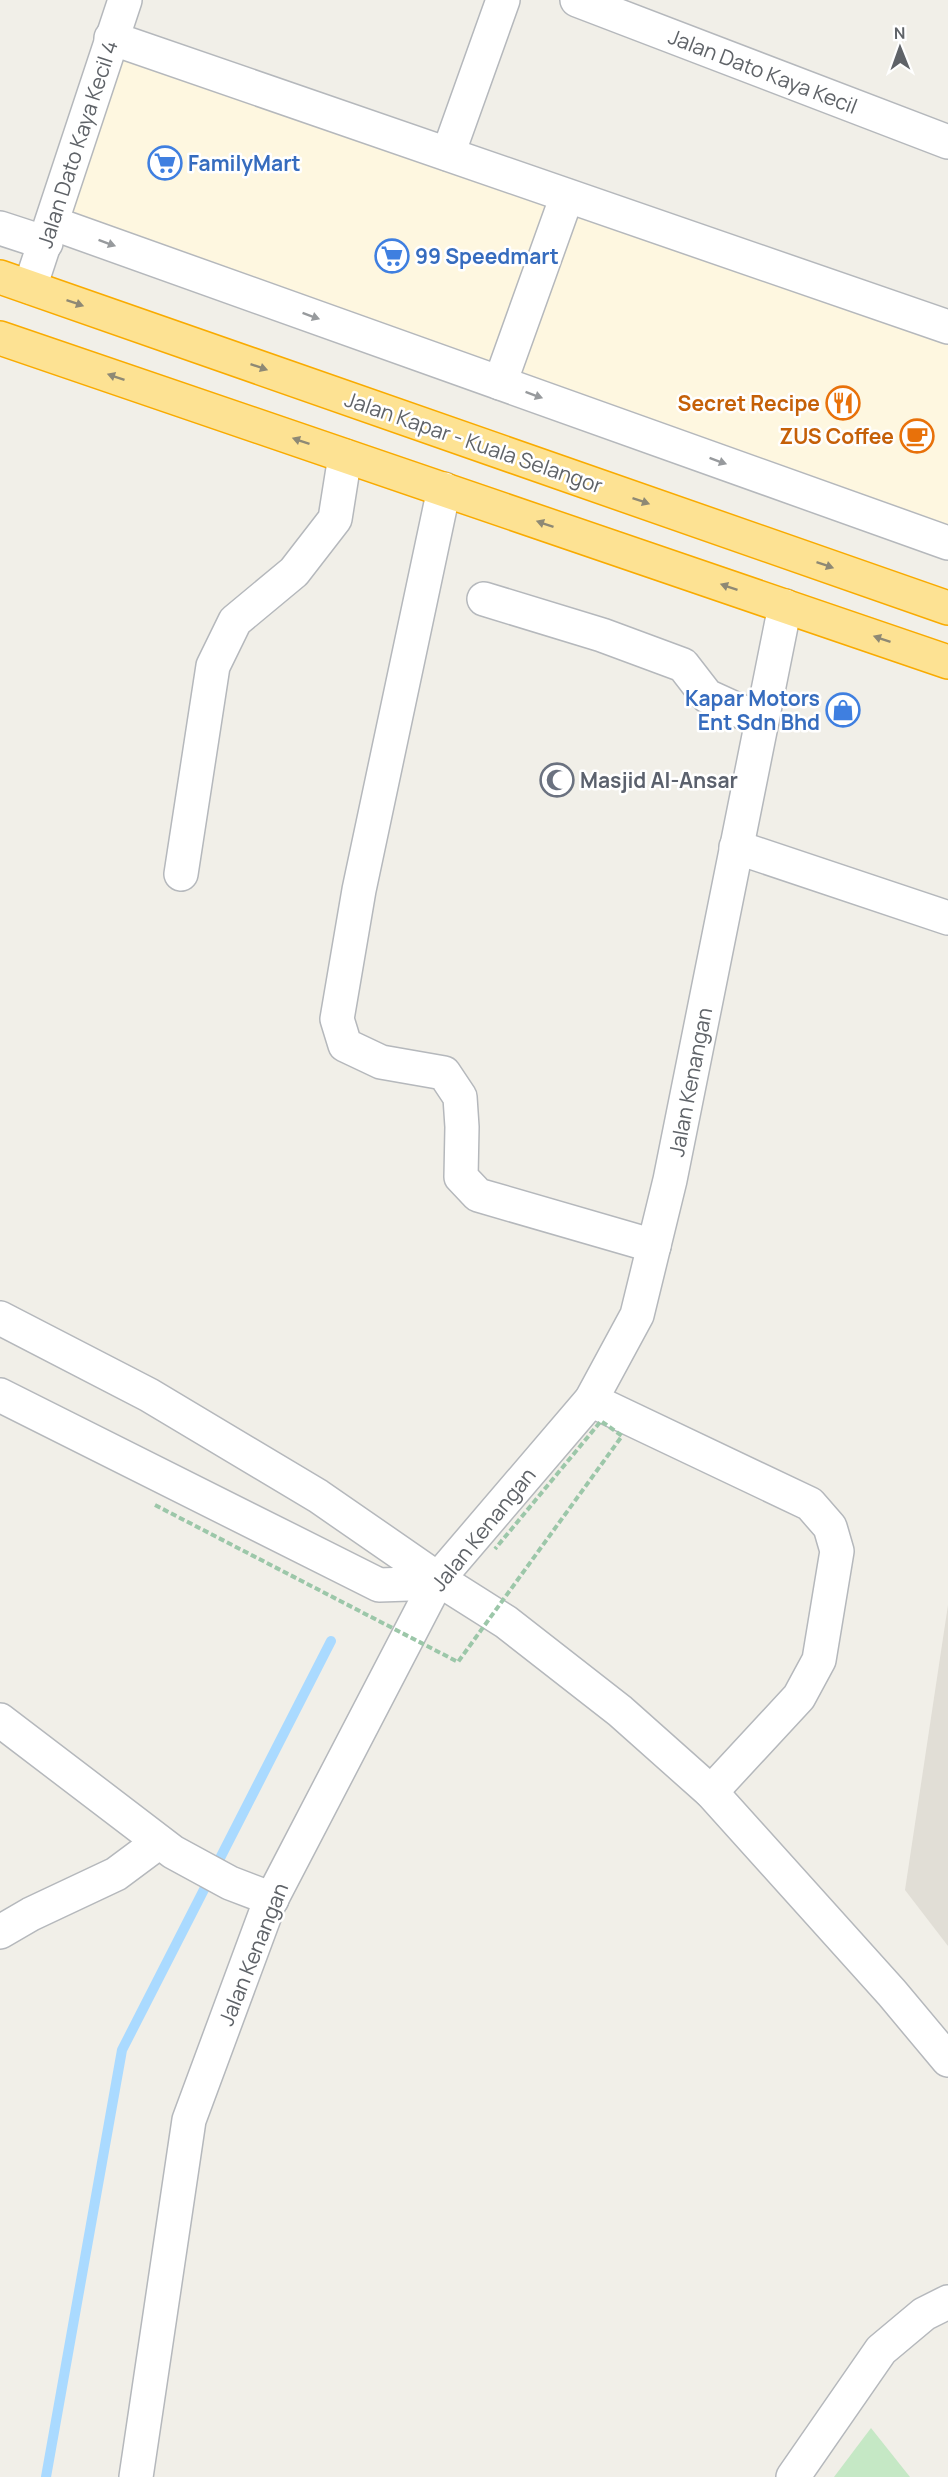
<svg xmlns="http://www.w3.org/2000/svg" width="948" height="2477" viewBox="0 0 948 2477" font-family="Manrope,sans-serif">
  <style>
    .commercial { fill: #fef7e0 }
    .education { fill: #e1ded6 }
    .green { fill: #c5e8c5 }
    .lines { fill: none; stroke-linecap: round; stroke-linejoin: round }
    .stream { stroke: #aadaff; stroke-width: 10 }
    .minor-casing { stroke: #b5b8bc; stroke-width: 36 }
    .highway-casing { stroke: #f9ab00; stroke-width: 36 }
    .minor { stroke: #fff; stroke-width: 33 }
    .highway { stroke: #fde293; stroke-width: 33 }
    .path-bridge { stroke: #9cc7a9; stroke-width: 4; stroke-dasharray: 6 3; stroke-linecap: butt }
    .oneway { fill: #979a9d }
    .oneway2 { fill: #8e8975 }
    .labels { text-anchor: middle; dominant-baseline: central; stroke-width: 5; stroke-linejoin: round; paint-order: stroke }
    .street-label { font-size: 21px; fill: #5f6368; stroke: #fff }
    .shop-label { font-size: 21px; font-weight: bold; fill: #366cbe; stroke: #fff; text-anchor: start }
    .food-label { font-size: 21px; font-weight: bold; fill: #c56008; stroke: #fff; text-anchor: end }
    .worship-label { font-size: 21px; font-weight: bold; fill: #5b616d; stroke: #fff; text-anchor: start }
  </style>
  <rect width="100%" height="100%" fill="#f1efe8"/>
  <polygon class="commercial" points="120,52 948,338 948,535 68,220"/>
  <polygon class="education" points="948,1605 948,1946 905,1890"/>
  <polygon class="green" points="871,2428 910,2477 834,2477"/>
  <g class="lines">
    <polyline class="stream" points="46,2477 122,2050 331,1641"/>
    <defs>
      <g id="minor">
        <polyline points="577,0 948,142"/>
        <polyline points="111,38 948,327"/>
        <polyline points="448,154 503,0"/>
        <polyline points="52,223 948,543"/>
        <polyline points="0,228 46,243"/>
        <polyline points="30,287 125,0"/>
        <polyline points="500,383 567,196"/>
        <polyline points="444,489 359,890 337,1019 345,1045 381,1062 444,1073 460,1097 462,1127 461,1177 478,1195 654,1246"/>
        <polyline points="484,599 602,635 683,665 707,696 762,721"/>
        <polyline points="736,847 948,918"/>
        <polyline points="181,874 213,666 235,621 294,572 335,519 345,456"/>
        <polyline points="0,1318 149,1395 318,1496 438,1579 506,1622 620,1711 711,1792 892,1993 948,2060"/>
        <polyline points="0,1395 379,1585 409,1584 438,1579"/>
        <polyline points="591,1400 810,1504 830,1527 837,1551 819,1660 799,1697 711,1792"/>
        <polyline points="0,1720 173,1852 230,1883 272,1899"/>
        <polyline points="0,1932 31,1914 116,1874 159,1842"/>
        <polyline points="136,2477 189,2120 269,1904 438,1579 591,1400 637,1315 670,1180 785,606"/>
        <polyline points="793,2477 881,2350 924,2314 948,2302"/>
      </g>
      <g id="highway">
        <polyline points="0,277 948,608"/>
        <polyline points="0,338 948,662"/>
      </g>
    </defs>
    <use href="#minor" class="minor-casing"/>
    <use href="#highway" class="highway-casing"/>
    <use href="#minor" class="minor"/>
    <use href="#highway" class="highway"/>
    <polyline class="path-bridge" points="155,1505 458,1662 622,1436 601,1421 495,1549"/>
  </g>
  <defs><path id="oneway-solid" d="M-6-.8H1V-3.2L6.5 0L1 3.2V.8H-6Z" transform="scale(1.5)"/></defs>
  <g class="oneway">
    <use href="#oneway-solid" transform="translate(107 243) rotate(20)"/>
    <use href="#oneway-solid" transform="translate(311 316) rotate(20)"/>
    <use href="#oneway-solid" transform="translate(534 395) rotate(20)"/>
    <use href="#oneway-solid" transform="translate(718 461) rotate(20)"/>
  </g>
  <g class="oneway2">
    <use href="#oneway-solid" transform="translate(75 303) rotate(19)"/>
    <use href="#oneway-solid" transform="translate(259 367) rotate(19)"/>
    <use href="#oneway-solid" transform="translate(116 377) rotate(-161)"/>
    <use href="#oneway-solid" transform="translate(301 441) rotate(-161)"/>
    <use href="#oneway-solid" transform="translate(641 501) rotate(19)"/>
    <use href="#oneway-solid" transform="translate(545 524) rotate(-161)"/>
    <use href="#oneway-solid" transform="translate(825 565) rotate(19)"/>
    <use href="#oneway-solid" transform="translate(729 587) rotate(-161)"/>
    <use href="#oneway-solid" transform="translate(882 639) rotate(-161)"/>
  </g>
  <defs>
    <symbol id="supermarket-ring" viewBox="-11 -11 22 22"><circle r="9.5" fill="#fff" stroke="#3f7fe0" stroke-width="1.5"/><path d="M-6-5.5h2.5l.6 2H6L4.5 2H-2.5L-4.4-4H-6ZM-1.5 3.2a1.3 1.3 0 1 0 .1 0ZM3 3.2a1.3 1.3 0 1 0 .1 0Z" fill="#3f7fe0"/></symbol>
    <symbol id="restaurant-ring" viewBox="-11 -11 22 22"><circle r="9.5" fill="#fff" stroke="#e8710a" stroke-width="1.5"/><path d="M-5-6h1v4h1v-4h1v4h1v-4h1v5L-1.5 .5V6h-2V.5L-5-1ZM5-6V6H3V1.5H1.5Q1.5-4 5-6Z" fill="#e8710a"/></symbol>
    <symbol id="cafe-ring" viewBox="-11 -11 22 22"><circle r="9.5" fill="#fff" stroke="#e8710a" stroke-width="1.5"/><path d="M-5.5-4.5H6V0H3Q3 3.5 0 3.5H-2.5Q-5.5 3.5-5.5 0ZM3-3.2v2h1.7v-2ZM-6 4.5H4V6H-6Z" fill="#e8710a"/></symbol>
    <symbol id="shop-ring" viewBox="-11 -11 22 22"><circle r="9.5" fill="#fff" stroke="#3f7fe0" stroke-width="1.5"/><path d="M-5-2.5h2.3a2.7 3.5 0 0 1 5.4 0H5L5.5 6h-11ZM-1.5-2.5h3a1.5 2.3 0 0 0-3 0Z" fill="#3f7fe0"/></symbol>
    <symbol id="mosque-ring" viewBox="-11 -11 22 22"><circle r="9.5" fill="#fff" stroke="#6b7280" stroke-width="1.5"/><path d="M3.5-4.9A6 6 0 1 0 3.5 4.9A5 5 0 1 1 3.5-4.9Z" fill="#6b7280"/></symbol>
  </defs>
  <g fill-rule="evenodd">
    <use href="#supermarket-ring" x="146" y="144" width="38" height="38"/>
    <use href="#supermarket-ring" x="373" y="237" width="38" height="38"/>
    <use href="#restaurant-ring" x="824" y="384" width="38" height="38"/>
    <use href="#cafe-ring" x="898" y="417" width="38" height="38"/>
    <use href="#shop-ring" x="824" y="691" width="38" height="38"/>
    <use href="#mosque-ring" x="538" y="761" width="38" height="38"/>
  </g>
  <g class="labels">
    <g class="street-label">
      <text transform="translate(763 71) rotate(21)">Jalan Dato Kaya Kecil</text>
      <text transform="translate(77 144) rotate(-72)">Jalan Dato Kaya Kecil 4</text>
      <text transform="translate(474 442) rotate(19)">Jalan Kapar - Kuala Selangor</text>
      <text transform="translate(690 1082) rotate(-79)">Jalan Kenangan</text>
      <text transform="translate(483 1529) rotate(-51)">Jalan Kenangan</text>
      <text transform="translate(253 1954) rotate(-68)">Jalan Kenangan</text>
    </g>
    <g class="shop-label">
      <text x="188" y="163">FamilyMart</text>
      <text x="415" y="256">99 Speedmart</text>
      <text x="820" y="698" text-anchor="end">Kapar Motors<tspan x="820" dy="24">Ent Sdn Bhd</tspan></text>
    </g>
    <g class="food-label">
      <text x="820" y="403">Secret Recipe</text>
      <text x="894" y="436">ZUS Coffee</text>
    </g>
    <g class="worship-label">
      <text x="580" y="780">Masjid Al-Ansar</text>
    </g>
  </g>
  <g transform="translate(900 48) rotate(359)" stroke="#ffffff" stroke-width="4.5" paint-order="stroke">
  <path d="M0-4.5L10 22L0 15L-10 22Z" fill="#5f6368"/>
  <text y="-9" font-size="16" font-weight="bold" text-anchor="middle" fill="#5f6368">N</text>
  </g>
</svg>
